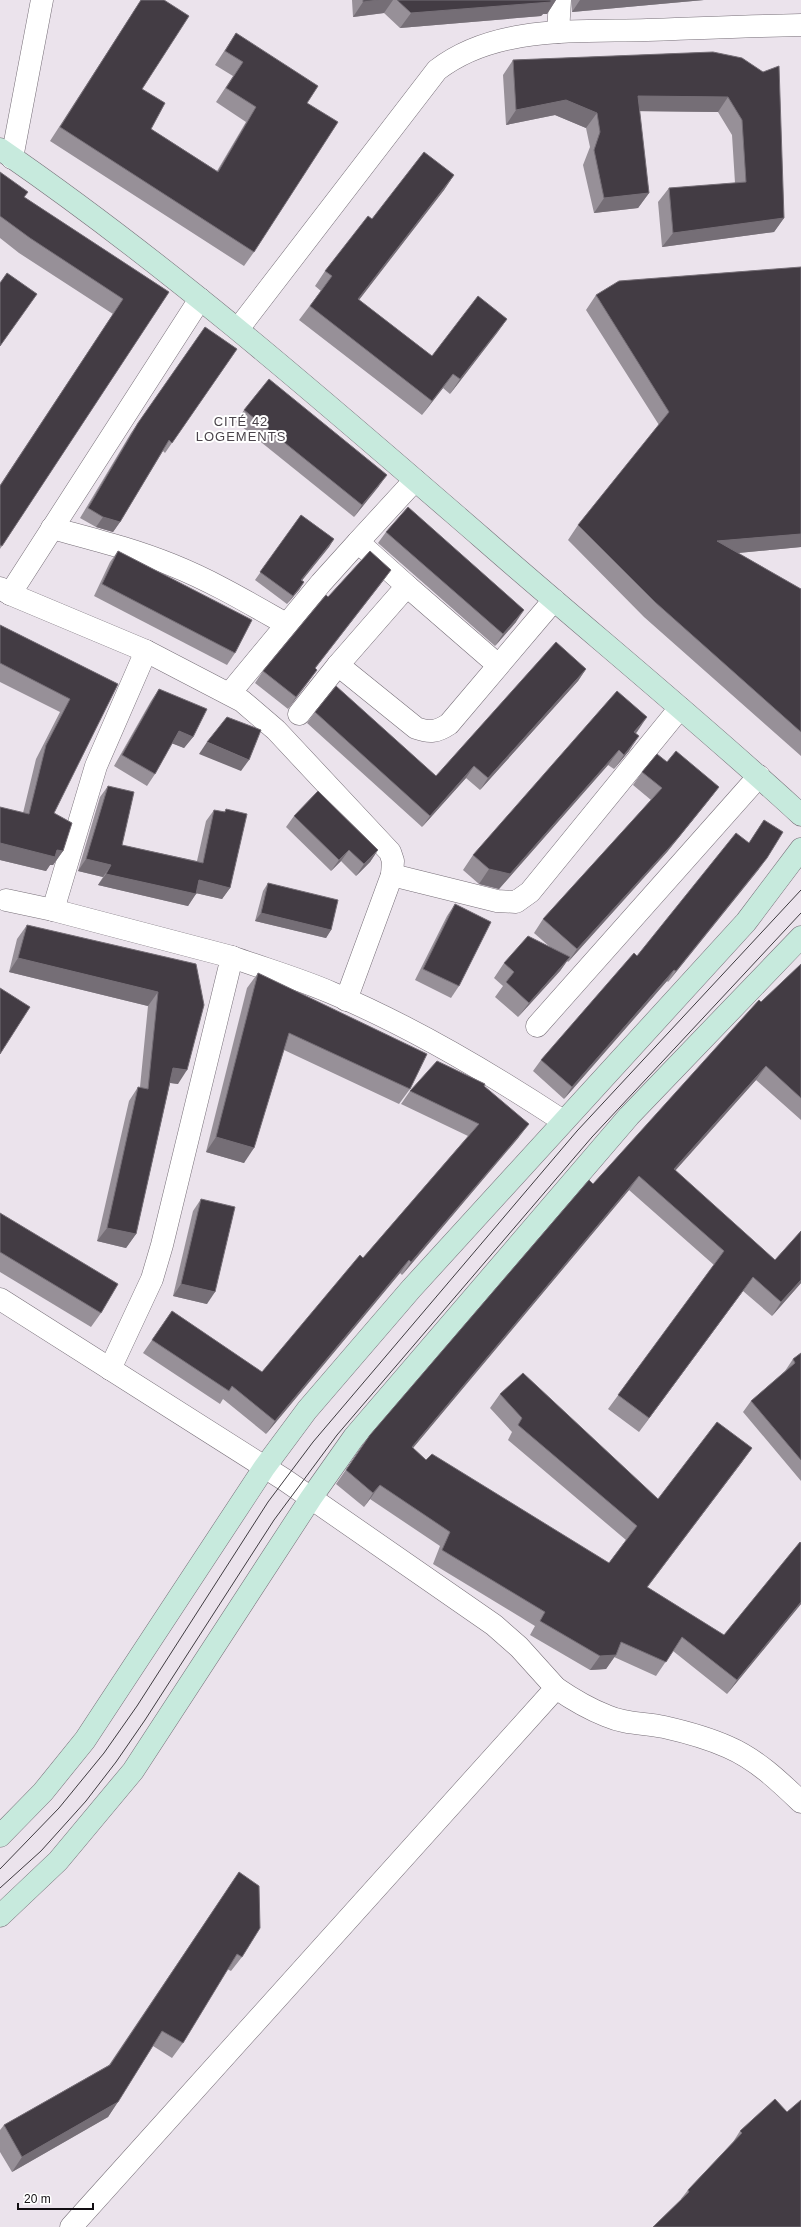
<svg xmlns="http://www.w3.org/2000/svg" width="801" height="2227" viewBox="0 0 801 2227" font-family="Helvetica,sans-serif">
  <style>
    .lines { fill: none; stroke-linecap: round; stroke-linejoin: round }
    .street-casing { stroke: #776f78; stroke-width: 23 }
    .secondary-casing { stroke: #776f78; stroke-width: 23 }
    .street { stroke: #fff; stroke-width: 22 }
    .secondary { stroke: #c7eadd; stroke-width: 22 }
    .tram { stroke: #3f3b40; stroke-width: 1 }
    .wall { fill: #979098 }
    .shaded-wall { fill: #756e76 }
    .building { fill: #433c44; stroke: #756e76 }
    .labels { text-anchor: middle; dominant-baseline: central; stroke-width: 4; stroke-linejoin: round; paint-order: stroke }
    .neighbourhood-label { font-size: 13px; letter-spacing: 1px; fill: #4a444b; stroke: #fff }
  </style>
  <rect width="100%" height="100%" fill="#ebe3ec"/>
  <g class="lines">
    <defs>
      <g id="street">
        <polyline points="558,32 560,0"/>
        <polyline points="12,158 42,0"/>
        <path d="M 238,329 L 437,70 C 495,25 577,32 647,30 C 698,28 750,26 801,25"/>
        <path d="M 52,528 C 92,539 133,549 172,565 C 212,581 249,603 286,624"/>
        <polyline points="407,586 498,665"/>
        <polyline points="0,588 10,594 146,651 242,701 276,730 390,852 393,861 392,875 346,1000"/>
        <polyline points="10,594 200,299"/>
        <path d="M 338,665 L 416,728 C 430,733 437,732 449,724 L 554,600"/>
        <polyline points="230,693 321,583 358,542"/>
        <polyline points="299,714 338,665 407,586 358,542 415,480"/>
        <polyline points="392,875 497,901 516,902 530,892 680,708"/>
        <polyline points="6,900 53,910 232,957 162,1245 152,1279 110,1369"/>
        <polyline points="53,910 96,766 146,651"/>
        <path d="M 232,957 C 265,969 300,979 332,993 C 413,1027 490,1073 563,1121"/>
        <polyline points="537,1026 759,776"/>
        <polyline points="0,1299 285,1480 494,1625 519,1647 556,1688 71,2227"/>
        <path d="M 556,1688 C 572,1699 589,1709 607,1716 C 625,1724 645,1723 664,1727 C 686,1732 708,1738 728,1747 C 756,1759 779,1781 801,1802"/>
      </g>
      <g id="secondary">
        <path d="M 0,149 C 170,266 325,402 481,537 C 587,630 697,719 801,815"/>
        <polyline points="0,1836 43,1792 85,1740 264,1468 307,1410 411,1289 746,922 801,849"/>
        <polyline points="0,1916 58,1861 133,1771 311,1498 354,1437 629,1116 801,937"/>
      </g>
    </defs>
    <use href="#street" class="street-casing"/>
    <use href="#secondary" class="secondary-casing"/>
    <use href="#street" class="street"/>
    <use href="#secondary" class="secondary"/>
    <g class="tram">
      <polyline points="0,1869 59,1808 104,1753 137,1706 268,1502 313,1442 577,1131 801,890"/>
      <polyline points="0,1888 41,1851 86,1801 116,1762 145,1720 274,1520 337,1435 592,1137 801,913"/>
    </g>
  </g>
  <g class="wall">
    <polygon points="141,0 164,0 142,89 151,129 217,171 246,122 216,102 233,76 215,65 236,33 307,103 254,252 244,266 50,141"/>
    <polygon points="352,0 556,0 547,14 543,14 541,16 400,28 384,13 353,17"/>
    <polygon points="571,0 704,0 572,12"/>
    <polygon points="713,52 784,218 774,232 662,247 658,202 669,188 735,183 732,135 718,112 639,111 649,193 638,208 594,213 583,165 590,147 586,128 555,115 506,125 503,75 513,60"/>
    <polygon points="0,172 24,197 169,292 0,549 0,485 113,314 19,253 0,238"/>
    <polygon points="454,175 444,190 359,300 432,356 507,319 497,333 450,394 443,388 422,415 299,320 321,291 315,286 325,271 372,219"/>
    <polygon points="801,267 801,547 738,553 801,589 801,756 644,617 568,540 578,525 659,425 586,310 596,295"/>
    <polygon points="205,327 237,349 165,453 163,451 120,522 113,532 96,527 80,518 131,433"/>
    <polygon points="244,410 379,486 354,517 236,422"/>
    <polygon points="301,515 334,539 329,547 302,580 304,582 299,590 287,604 255,580"/>
    <polygon points="386,532 516,622 495,646 378,543"/>
    <polygon points="118,551 235,653 227,665 94,596 110,562"/>
    <polygon points="383,581 315,668 309,681 288,709 255,683 263,671 328,597"/>
    <polygon points="0,625 118,684 54,813 63,851 53,865 50,865 46,871 0,860 0,807 23,813 36,759 60,712 0,682"/>
    <polygon points="586,669 578,681 480,790 466,778 422,827 307,723 315,712 436,776"/>
    <polygon points="159,689 193,737 184,748 172,743 155,774 147,786 114,766 151,701"/>
    <polygon points="636,733 629,751 614,769 608,765 499,889 479,884 463,870 473,855"/>
    <polygon points="642,772 709,800 667,852 568,962 567,961 560,971 518,1017 495,997 503,986 494,978 504,963 550,947 534,933 543,919 651,800 633,785"/>
    <polygon points="108,786 122,845 197,861 206,821 214,810 224,812 226,809 230,888 222,899 196,893 188,906 98,885 103,877 78,871 100,797"/>
    <polygon points="294,816 378,850 370,862 356,876 341,861 331,871 286,827"/>
    <polygon points="764,820 759,869 668,982 667,981 564,1099 533,1071 541,1060 637,956 749,843"/>
    <polygon points="268,883 331,930 326,938 255,921 263,891"/>
    <polygon points="455,904 459,986 451,998 415,980 447,916"/>
    <polygon points="27,925 196,964 178,1084 170,1083 136,1234 126,1248 97,1241 129,1101 138,1087 140,1087 148,1006 9,972 17,939"/>
    <polygon points="801,964 801,1120 756,1080 675,1171 775,1260 801,1231 801,1283 772,1316 743,1291 639,1432 608,1409 714,1265 629,1190 413,1448 426,1460 609,1563 626,1540 508,1440 512,1432 490,1408 500,1394 658,1499 752,1448 742,1462 647,1587 724,1635 801,1543 801,1604 727,1694 673,1651 656,1676 614,1657 606,1669 590,1670 530,1635 535,1626 433,1564 440,1546 370,1499 364,1507 336,1484 370,1435 593,1184 761,1002"/>
    <polygon points="258,973 410,1089 399,1104 284,1050 244,1163 206,1152 247,988"/>
    <polygon points="484,1086 519,1137 402,1275 400,1273 266,1434 223,1399 220,1404 143,1353 172,1311 262,1372 363,1258 468,1136 401,1104 410,1091"/>
    <polygon points="201,1199 207,1304 173,1296 193,1211"/>
    <polygon points="0,1213 101,1313 91,1327 0,1272"/>
    <polygon points="801,1353 801,1481 743,1412 751,1401 785,1371 793,1359"/>
    <polygon points="239,1872 242,1957 231,1971 227,1969 183,2043 172,2058 153,2046 108,2117 12,2172 0,2152 0,2130 4,2125 109,2065"/>
    <polygon points="787,2112 801,2227 681,2199 688,2190 733,2142 740,2131"/>
  </g>
  <g class="shaded-wall">
    <polygon points="379,0 393,0 384,13 353,17 363,2"/>
    <polygon points="551,0 556,0 547,14 543,14 541,16 400,28 411,13"/>
    <polygon points="580,0 704,0 572,12"/>
    <polygon points="638,96 728,97 718,112 627,111"/>
    <polygon points="566,100 597,113 586,128 555,115 506,125 516,110"/>
    <polygon points="454,175 444,190 348,314 358,299"/>
    <polygon points="649,193 638,208 594,213 604,198"/>
    <polygon points="784,218 774,232 662,247 673,233"/>
    <polygon points="507,319 497,333 450,394 460,379"/>
    <polygon points="453,374 443,388 422,415 432,401"/>
    <polygon points="387,475 379,486 354,517 362,505"/>
    <polygon points="103,517 120,522 113,532 96,527"/>
    <polygon points="801,534 801,547 707,556 717,541"/>
    <polygon points="334,539 329,547 296,588 301,580"/>
    <polygon points="391,570 383,581 307,679 315,668"/>
    <polygon points="304,582 299,590 287,604 293,596"/>
    <polygon points="524,610 516,622 495,646 503,634"/>
    <polygon points="586,669 578,681 480,790 488,778"/>
    <polygon points="317,670 309,681 288,709 296,697"/>
    <polygon points="647,717 637,732 624,747 634,732"/>
    <polygon points="179,731 193,737 184,748 171,743"/>
    <polygon points="639,736 629,751 614,769 624,755"/>
    <polygon points="207,742 249,760 241,771 199,754"/>
    <polygon points="619,750 608,765 499,889 479,884 489,869"/>
    <polygon points="474,766 466,778 422,827 430,816"/>
    <polygon points="719,787 709,800 667,852 568,962 577,949"/>
    <polygon points="0,843 57,850 63,851 53,865 50,865 46,871 0,860"/>
    <polygon points="349,850 341,861 331,871 339,860"/>
    <polygon points="378,850 370,862 356,876 364,864"/>
    <polygon points="767,858 759,869 668,982 676,971"/>
    <polygon points="86,859 111,865 103,877 78,871"/>
    <polygon points="106,874 196,894 188,906 98,885"/>
    <polygon points="199,880 230,888 222,899 191,892"/>
    <polygon points="261,913 331,930 326,938 255,921"/>
    <polygon points="570,957 560,971 518,1017 529,1003"/>
    <polygon points="18,958 158,992 148,1006 9,972"/>
    <polygon points="674,970 667,981 564,1099 572,1087"/>
    <polygon points="766,1066 756,1080 664,1183 674,1169"/>
    <polygon points="173,1068 187,1070 178,1084 164,1082"/>
    <polygon points="529,1124 519,1137 402,1275 411,1262"/>
    <polygon points="216,1137 254,1148 244,1163 206,1152"/>
    <polygon points="639,1176 629,1190 402,1461 412,1447"/>
    <polygon points="107,1228 136,1234 126,1248 97,1241"/>
    <polygon points="409,1260 400,1273 266,1434 275,1421"/>
    <polygon points="753,1277 743,1291 639,1432 649,1418"/>
    <polygon points="801,1280 801,1283 772,1316 781,1302"/>
    <polygon points="181,1284 215,1292 207,1304 173,1296"/>
    <polygon points="752,1448 742,1462 637,1601 647,1587"/>
    <polygon points="380,1485 370,1499 364,1507 373,1493"/>
    <polygon points="801,1602 801,1604 727,1694 737,1680"/>
    <polygon points="616,1655 606,1669 590,1670 600,1656"/>
    <polygon points="118,2102 108,2117 12,2172 22,2157"/>
  </g>
  <g class="building">
    <polygon points="141,0 164,0 189,16 142,89 165,103 151,129 218,172 256,107 226,88 243,62 225,51 236,33 318,86 307,103 338,122 254,252 60,127"/>
    <polygon points="363,0 379,0 363,2"/>
    <polygon points="397,0 551,0 551,2 411,13"/>
    <polygon points="713,52 742,58 763,72 779,66 784,218 673,233 669,188 746,182 742,120 728,97 638,96 649,193 604,198 594,150 600,132 597,113 566,100 516,110 513,60"/>
    <polygon points="424,152 454,175 358,299 432,356 478,296 507,319 460,379 453,374 432,401 310,306 332,276 325,271 368,216 372,219"/>
    <polygon points="0,172 28,192 24,197 169,292 2,546 0,545 0,486 123,299 30,238 0,216"/>
    <polygon points="801,267 801,534 717,541 801,589 801,732 655,602 578,525 669,412 596,295 619,281"/>
    <polygon points="7,273 37,294 0,346 0,283"/>
    <polygon points="205,327 237,349 172,443 169,440 120,522 103,517 88,508 138,423"/>
    <polygon points="269,379 387,475 362,505 244,410"/>
    <polygon points="408,507 524,610 503,634 386,532"/>
    <polygon points="301,515 334,539 301,580 304,582 293,596 260,572"/>
    <polygon points="118,551 252,620 235,653 102,584"/>
    <polygon points="370,551 391,570 315,668 317,670 296,697 263,671 326,595 328,597"/>
    <polygon points="0,625 118,684 54,813 72,823 63,851 57,850 55,857 0,843 0,807 29,814 46,745 70,699 0,663"/>
    <polygon points="556,642 586,669 488,778 474,766 430,816 315,712 336,686 436,776"/>
    <polygon points="159,689 207,709 193,737 179,731 155,774 122,755"/>
    <polygon points="617,691 647,717 634,732 639,736 624,755 619,750 510,874 489,869 473,855"/>
    <polygon points="227,717 261,730 249,760 207,742"/>
    <polygon points="676,751 719,787 677,839 577,949 543,919 662,788 642,772 657,754 667,762"/>
    <polygon points="108,786 134,792 122,845 203,863 214,810 225,812 226,809 247,814 230,888 199,880 196,894 106,874 111,865 86,859"/>
    <polygon points="318,791 378,850 364,864 349,850 339,860 294,816"/>
    <polygon points="764,820 783,832 767,858 676,971 674,970 572,1087 541,1060 634,953 637,956 736,833 749,843"/>
    <polygon points="268,883 338,900 331,930 261,913"/>
    <polygon points="455,904 491,922 459,986 423,969"/>
    <polygon points="27,925 196,964 204,1005 187,1070 173,1068 136,1234 107,1228 138,1087 148,1089 158,992 18,958"/>
    <polygon points="528,936 570,957 529,1003 506,982 514,972 504,963"/>
    <polygon points="801,964 801,1098 766,1066 674,1169 775,1260 801,1231 801,1280 781,1302 753,1277 649,1418 618,1395 724,1251 639,1176 412,1447 426,1460 432,1454 609,1563 637,1526 518,1425 522,1418 500,1394 523,1373 658,1499 717,1422 752,1448 647,1587 724,1635 800,1542 801,1543 801,1602 737,1680 682,1637 666,1662 621,1642 616,1655 600,1656 540,1621 545,1612 442,1550 450,1532 380,1485 373,1493 346,1470 370,1435 589,1180 593,1184 759,1000 761,1002"/>
    <polygon points="258,973 427,1054 410,1089 289,1033 254,1148 216,1137"/>
    <polygon points="0,988 30,1007 0,1054"/>
    <polygon points="437,1061 485,1084 484,1086 529,1124 411,1262 409,1260 275,1421 232,1386 229,1391 152,1340 172,1311 262,1372 360,1255 363,1258 479,1124 410,1091"/>
    <polygon points="201,1199 235,1207 215,1292 181,1284"/>
    <polygon points="0,1213 118,1284 101,1313 0,1252"/>
    <polygon points="801,1353 801,1460 751,1401 795,1363 793,1359"/>
    <polygon points="239,1872 259,1886 260,1928 242,1957 237,1954 183,2043 162,2031 118,2102 22,2157 4,2125 110,2065"/>
    <polygon points="775,2099 787,2112 801,2100 801,2227 653,2227 689,2192 688,2190 742,2133 740,2131"/>
  </g>
  <g class="labels">
    <g class="neighbourhood-label">
      <text x="241" y="421">CITÉ 42<tspan x="241" dy="15">LOGEMENTS</tspan></text>
    </g>
  </g>
  <path d="M18 2203v6h75v-6" fill="none" stroke="#120f13" stroke-width="2"/>
  <text x="24" y="2203" font-size="12" fill="#120f13" stroke="#ffffff" stroke-width="3" paint-order="stroke">20 m</text>
</svg>
